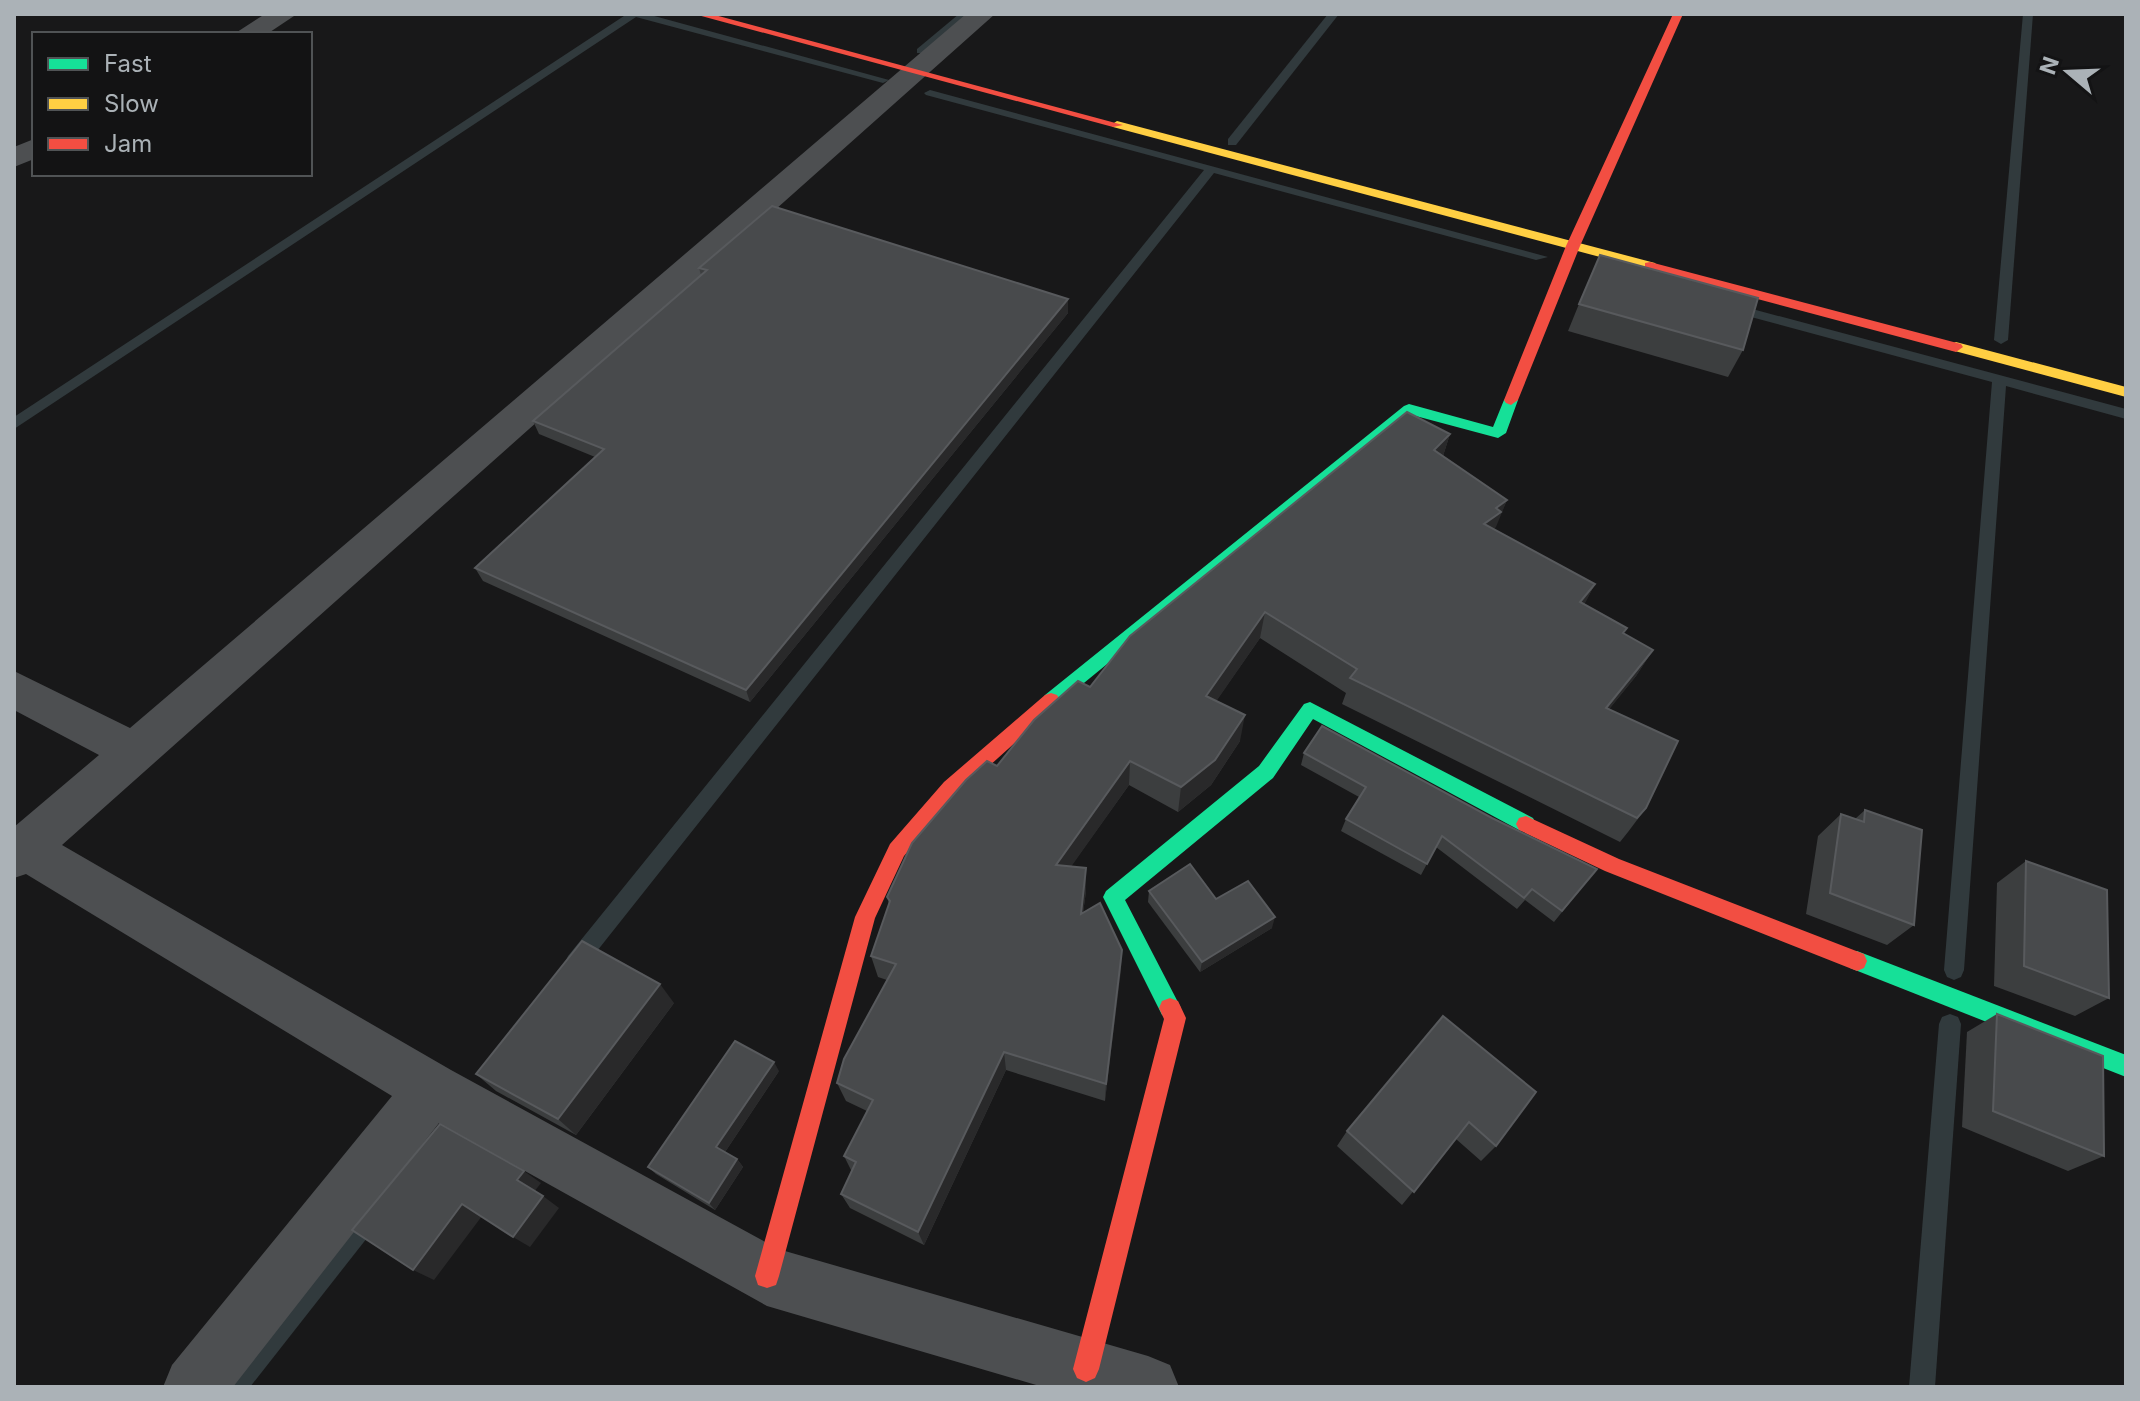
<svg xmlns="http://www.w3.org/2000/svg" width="2140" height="1401" viewBox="0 0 2140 1401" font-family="Inter,sans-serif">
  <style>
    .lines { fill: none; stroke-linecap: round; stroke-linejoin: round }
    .stream { fill: #313a3d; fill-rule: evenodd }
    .street { fill: #4d4f51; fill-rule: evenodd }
    .fast { fill: #16e098; fill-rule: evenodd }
    .slow { fill: #ffcf43; fill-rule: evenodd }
    .jam { fill: #f24e42; fill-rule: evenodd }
    .wall { fill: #3c3e3f }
    .shaded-wall { fill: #29292a }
    .building { fill: #484a4c; stroke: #585a5d; stroke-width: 2 }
  </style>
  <rect width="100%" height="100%" fill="#181819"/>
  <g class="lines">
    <g class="stream">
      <polygon points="627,14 647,14 889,80 883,83 636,17 14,429 14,417"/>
      <polygon points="959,14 970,14 925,53 917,53 917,49"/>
      <polygon points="1328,14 1339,14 1236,145 1228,145 1228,139"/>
      <polygon points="2023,14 2033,14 2008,340 2001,344 1994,340"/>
      <polygon points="930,90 1548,257 1536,260 1214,173 582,970 575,973 568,970 565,963 568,956 1204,170 926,95 924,93"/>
      <polygon points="1730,303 2126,409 2126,419 2006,386 1964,970 1961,977 1954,980 1947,977 1944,970 1992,382 1725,310 1725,304"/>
      <polygon points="1950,1014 1958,1017 1961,1024 1935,1387 1909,1387 1939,1024 1942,1017"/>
      <polygon points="370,1204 378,1208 382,1216 378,1224 250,1387 221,1387 225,1378 362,1208"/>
    </g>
    <g class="street">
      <polygon points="265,14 297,14 267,34 234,34"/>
      <polygon points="966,14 995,14 62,845 451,1070 778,1249 1148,1356 1170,1365 1179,1387 1043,1387 767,1306 439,1123 233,1387 163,1387 172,1365 392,1096 26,874 14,878 14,827 99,755 14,710 14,671 130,728"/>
      <polygon points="34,139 34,159 14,167 14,147"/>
    </g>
    <g class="fast">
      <polygon points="1511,395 1518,400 1506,433 1498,438 1412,415 1057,705 1045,705 1042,700 1045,695 1404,406 1409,404 1493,427 1504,400"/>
      <polygon points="1310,702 1533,818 1536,824 1533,830 1526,832 1519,830 1313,719 1273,778 1125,900 1181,1008 1178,1015 1170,1018 1162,1015 1103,897 1106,891 1259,766 1304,704"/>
      <polygon points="1857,951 2126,1055 2126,1077 1850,968 1847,961 1850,954"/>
    </g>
    <g class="slow">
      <polygon points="1117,121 1655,263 1657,266 1655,269 1645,269 1113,127 1111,125"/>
      <polygon points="1956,342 2126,387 2126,397 1951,350 1951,344"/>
    </g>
    <g class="jam">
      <polygon points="694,14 711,14 1123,125 1113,127"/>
      <polygon points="1673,14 1683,14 1580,246 1518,400 1511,405 1506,403 1504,400 1566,246"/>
      <polygon points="1650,262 1961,344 1963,347 1956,352 1645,269 1645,263"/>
      <polygon points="1051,693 1057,695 1060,700 1057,705 958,794 904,856 875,918 779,1276 776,1285 767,1288 758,1285 755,1276 855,917 890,844 944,782 1045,695"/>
      <polygon points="1526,816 1619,859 1864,954 1867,961 1864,968 1857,971 1605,871 1519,830 1516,824 1519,818"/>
      <polygon points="1170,998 1178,1001 1186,1018 1099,1369 1095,1378 1086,1382 1077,1378 1073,1369 1164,1019 1159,1008 1162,1001"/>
    </g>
  </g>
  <g class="wall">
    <polygon points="699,268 1068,313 750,702 483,581 475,568 595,457 539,434 533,421 701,275"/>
    <polygon points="1579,304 1743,350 1728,377 1568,331"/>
    <polygon points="1450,434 1443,456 1507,500 1494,529 1595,584 1584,604 1624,634 1653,650 1636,676 1609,709 1646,808 1628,832 1620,842 1342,704 1346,693 1260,638 1216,701 1240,741 1211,785 1178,812 1129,785 1071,866 1086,891 1083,913 1122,950 1105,1101 1006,1070 924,1245 850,1208 841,1194 852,1172 844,1156 867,1111 846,1101 837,1083 887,980 878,977 871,956 889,904 887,897 997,766 1090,687"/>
    <polygon points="1304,753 1492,818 1597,869 1554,922 1525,900 1517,909 1436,847 1421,875 1341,831 1346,819 1359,797 1301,765"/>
    <polygon points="1865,810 1914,925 1887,945 1806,914 1818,836 1841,814 1855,819"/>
    <polygon points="2026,861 2109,998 2075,1016 1994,986 1997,883"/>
    <polygon points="1149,891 1216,899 1272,928 1200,972 1148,902"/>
    <polygon points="674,1003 576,1135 496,1091 476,1074"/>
    <polygon points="1997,1014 2104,1156 2068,1171 1962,1127 1967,1032"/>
    <polygon points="1443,1016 1496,1146 1481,1161 1456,1139 1402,1205 1337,1146 1347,1131"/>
    <polygon points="779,1071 725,1152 737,1159 743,1167 715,1210 656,1174 648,1167"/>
  </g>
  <g class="shaded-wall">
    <polygon points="1068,299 1068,313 750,702 746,690"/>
    <polygon points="1450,434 1441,462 1434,450"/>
    <polygon points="1507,500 1496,527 1494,529 1484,524 1496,508"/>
    <polygon points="1595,584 1581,611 1580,602"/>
    <polygon points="1265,612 1260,638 1202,722 1206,696"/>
    <polygon points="1653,650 1636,676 1590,733 1606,708"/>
    <polygon points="1245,715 1240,741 1211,785 1178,812 1181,787"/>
    <polygon points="1130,761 1129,785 1056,888 1056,865"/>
    <polygon points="1086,868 1086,891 1080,936 1081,914"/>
    <polygon points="1275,917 1272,928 1200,972 1202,962"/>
    <polygon points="1122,950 1121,971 1105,1101 1106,1084"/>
    <polygon points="660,984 674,1003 576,1135 558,1119"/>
    <polygon points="1004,1052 1006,1070 924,1245 918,1232"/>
    <polygon points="774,1062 779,1071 723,1155 716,1147"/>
    <polygon points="737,1159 743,1167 715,1210 709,1203"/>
    <polygon points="524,1171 541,1183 534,1192 517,1180"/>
    <polygon points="543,1196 559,1208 530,1247 513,1237"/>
    <polygon points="462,1204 482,1216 434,1280 413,1270"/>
  </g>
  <g class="building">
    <polygon points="772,206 1068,299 746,690 475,568 604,449 533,421 707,270 699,268"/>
    <polygon points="1600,255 1758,298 1743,350 1579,304"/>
    <polygon points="1407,412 1450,434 1434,450 1507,500 1496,508 1501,512 1484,524 1595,584 1580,602 1627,628 1623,633 1653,650 1606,708 1678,741 1646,808 1637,818 1350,678 1357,669 1265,612 1206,696 1245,715 1215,760 1181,787 1130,761 1056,865 1086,868 1081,914 1100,903 1122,950 1106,1084 1004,1052 918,1232 841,1194 856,1162 844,1156 873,1100 837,1083 844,1059 896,964 871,956 890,901 887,897 912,843 966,780 987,761 997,766 1034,720 1078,681 1090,687 1130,636"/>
    <polygon points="1322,726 1492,818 1597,869 1562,911 1532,889 1524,898 1442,836 1427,864 1346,819 1366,787 1304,753"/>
    <polygon points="1865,810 1922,830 1914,925 1830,893 1841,814 1864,822"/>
    <polygon points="2026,861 2107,890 2109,998 2024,966"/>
    <polygon points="1190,864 1216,899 1248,881 1275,917 1202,962 1149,891"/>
    <polygon points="582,941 660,984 558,1119 476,1074"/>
    <polygon points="1997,1014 2103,1056 2104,1156 1993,1111"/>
    <polygon points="1443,1016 1536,1092 1496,1146 1469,1122 1414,1192 1347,1131"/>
    <polygon points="735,1041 774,1062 716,1147 737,1159 709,1203 648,1167"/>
    <polygon points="440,1124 524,1171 517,1180 543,1196 513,1237 462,1204 413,1270 352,1230"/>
  </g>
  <rect width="2140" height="1401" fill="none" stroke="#abb2b7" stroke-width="32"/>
  <rect x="32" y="32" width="280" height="144" fill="#131314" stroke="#505355" stroke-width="2"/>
  <rect x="48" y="58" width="40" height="12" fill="#16e098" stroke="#505355" stroke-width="2"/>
  <text x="104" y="72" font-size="24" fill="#abb2b7">Fast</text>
  <rect x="48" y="98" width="40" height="12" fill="#ffcf43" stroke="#505355" stroke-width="2"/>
  <text x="104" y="112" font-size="24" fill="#abb2b7">Slow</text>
  <rect x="48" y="138" width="40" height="12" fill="#f24e42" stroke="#505355" stroke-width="2"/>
  <text x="104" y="152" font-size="24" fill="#abb2b7">Jam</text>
  <g transform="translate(2068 72) rotate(289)" stroke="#131314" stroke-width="6" paint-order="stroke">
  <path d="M0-6L14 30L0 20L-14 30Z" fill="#abb2b7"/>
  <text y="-12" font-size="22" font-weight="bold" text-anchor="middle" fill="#abb2b7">N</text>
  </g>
</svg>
